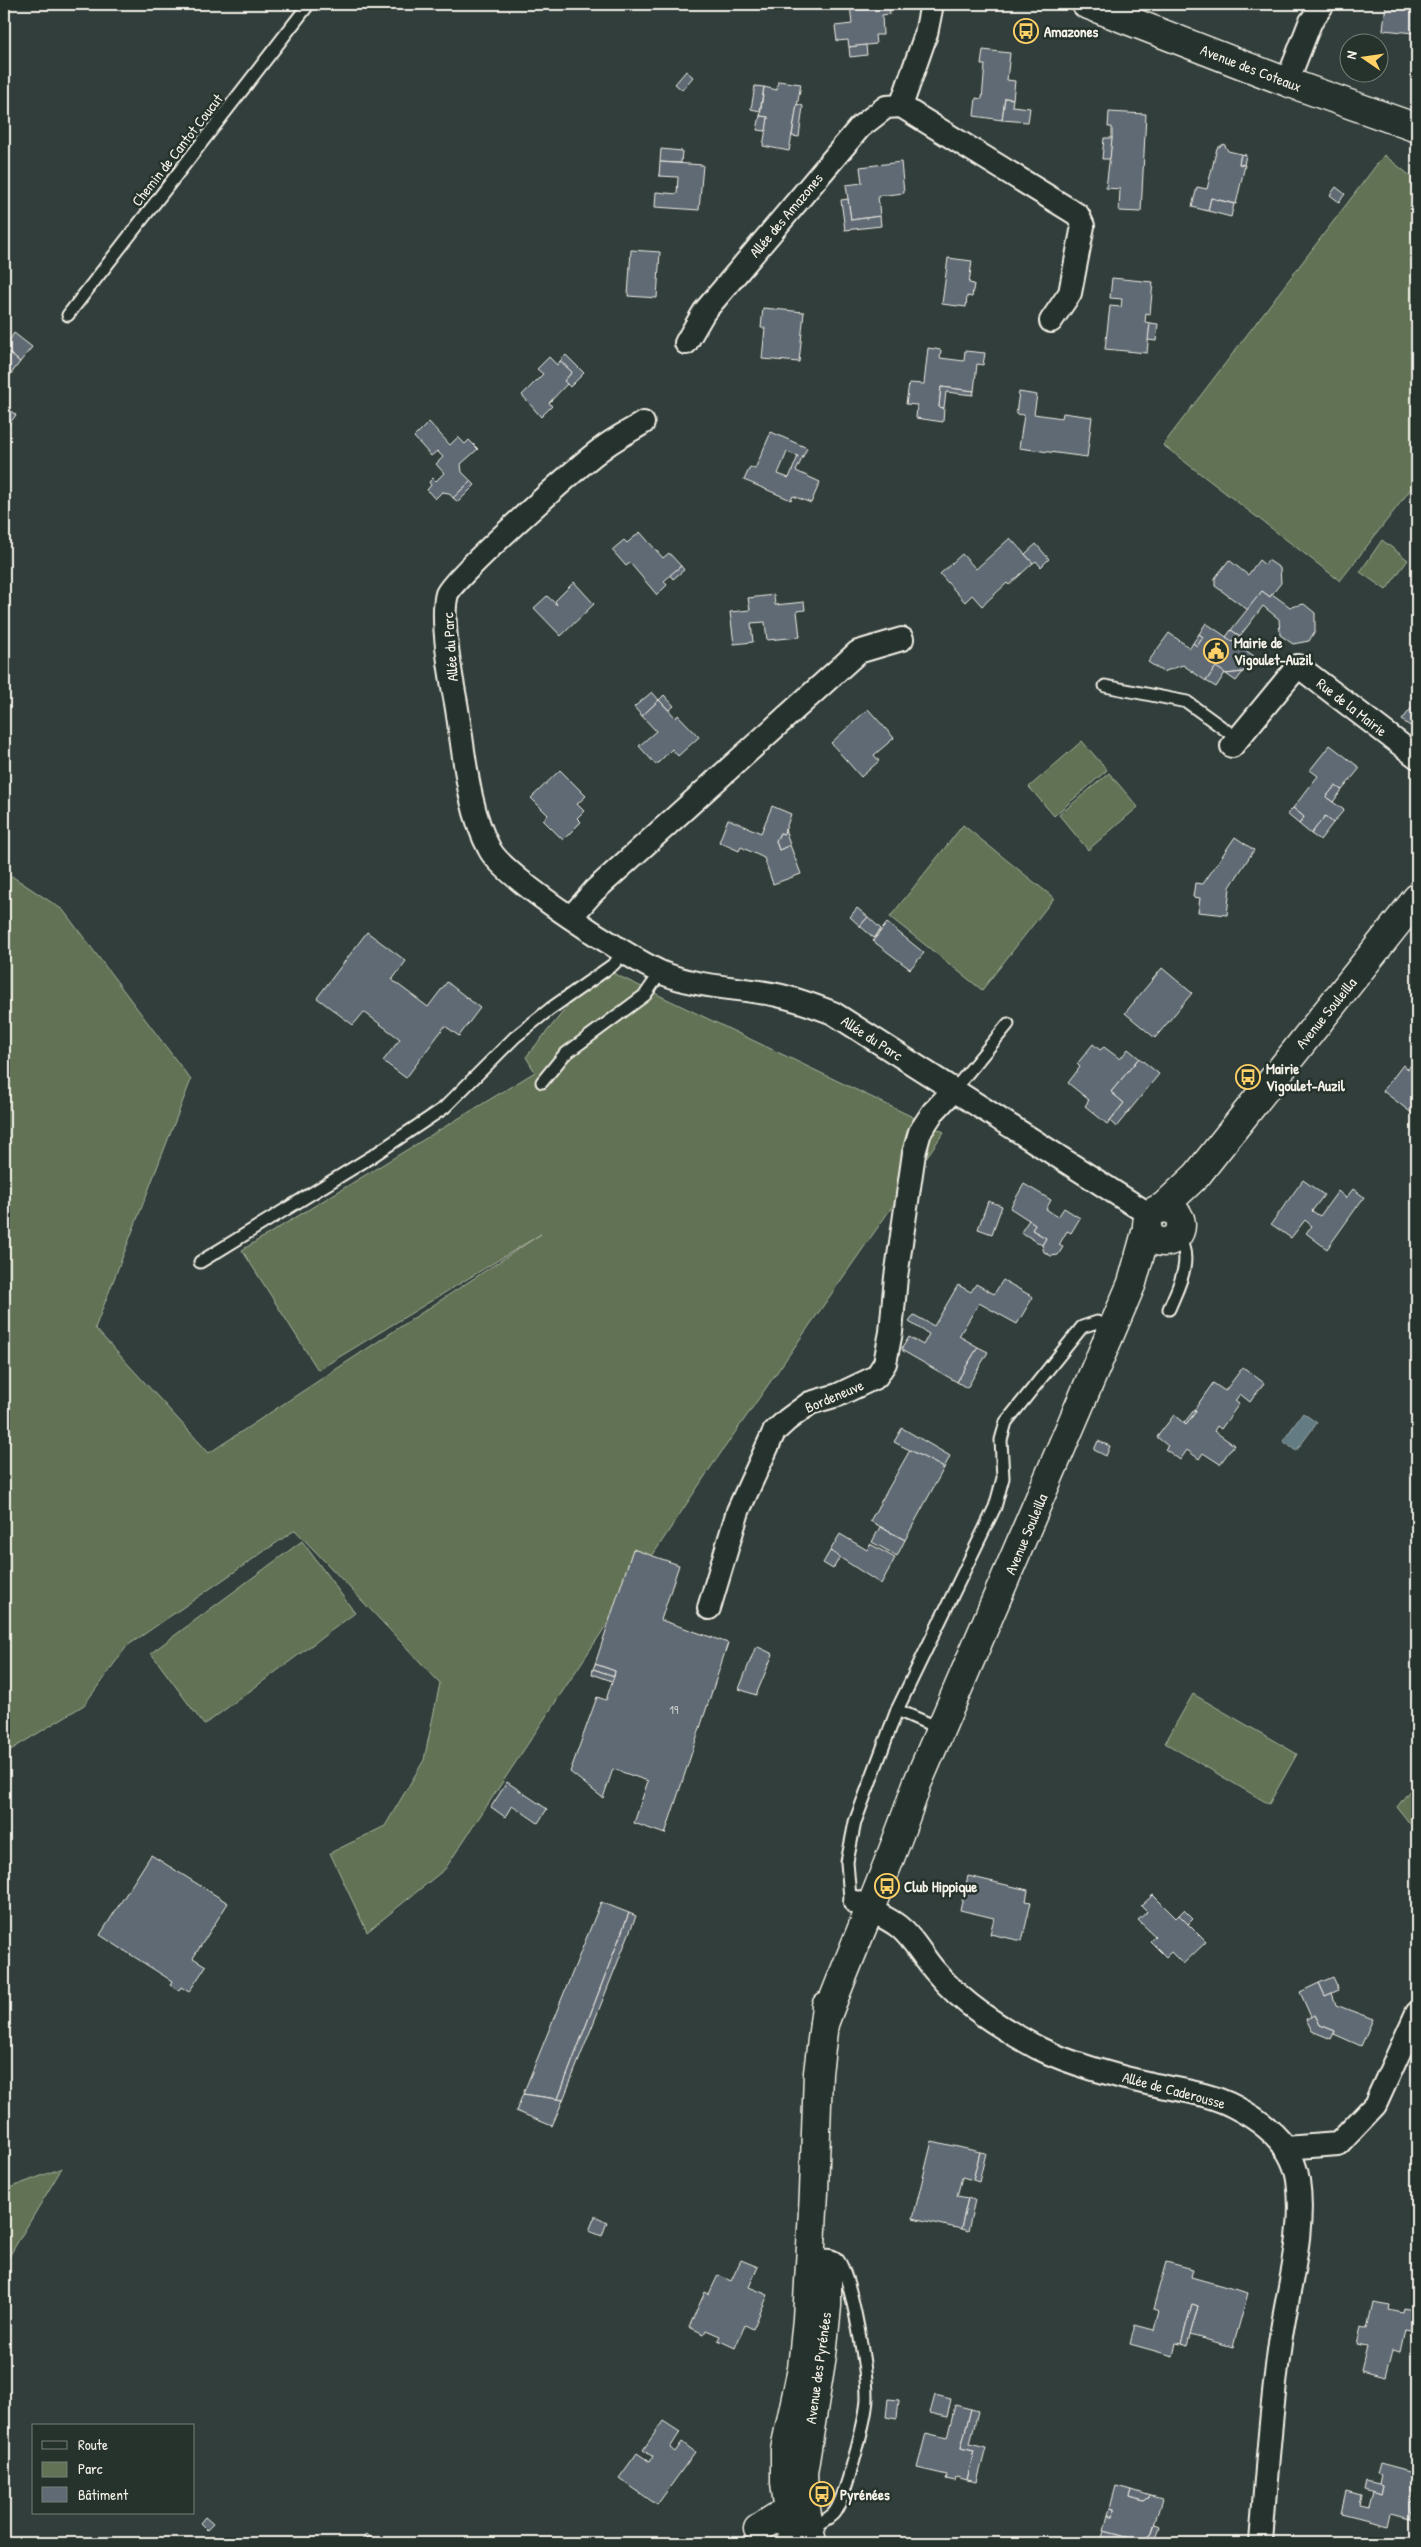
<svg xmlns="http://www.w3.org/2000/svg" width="1421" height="2547" viewBox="0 0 1421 2547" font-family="'Patrick Hand',sans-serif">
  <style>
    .green { fill: #627254; stroke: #abb29e }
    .water { fill: #647b83; stroke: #9eaaab }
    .building { fill: #5f6a74; stroke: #f4f1e8; fill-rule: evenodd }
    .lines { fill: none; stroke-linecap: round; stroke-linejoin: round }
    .lane-casing { stroke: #f4f1e8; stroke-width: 15 }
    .street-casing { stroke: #f4f1e8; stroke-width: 26 }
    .secondary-casing { stroke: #f4f1e8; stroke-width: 31 }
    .lane { stroke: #26332d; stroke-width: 11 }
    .street { stroke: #26332d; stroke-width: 22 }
    .secondary { stroke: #26332d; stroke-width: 28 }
    .labels { text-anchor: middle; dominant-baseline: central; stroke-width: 5; stroke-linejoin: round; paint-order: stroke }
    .number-label { font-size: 12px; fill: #cfcfcb }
    .poi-label { font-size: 15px; font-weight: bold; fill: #f4f1e8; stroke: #26332d; text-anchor: start }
    .street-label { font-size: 15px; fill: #f4f1e8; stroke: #26332d }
  </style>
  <rect width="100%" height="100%" fill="#313e3b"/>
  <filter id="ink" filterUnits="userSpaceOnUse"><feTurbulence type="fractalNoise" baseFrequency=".02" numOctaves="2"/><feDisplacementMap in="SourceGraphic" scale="10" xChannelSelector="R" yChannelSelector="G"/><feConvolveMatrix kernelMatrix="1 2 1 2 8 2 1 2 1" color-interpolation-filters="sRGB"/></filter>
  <g filter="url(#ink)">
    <g class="green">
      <polygon points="1384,155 1417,181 1417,481 1340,581 1163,445"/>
      <polygon points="1382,540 1408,560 1386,590 1360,572"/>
      <polygon points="1082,741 1107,770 1054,816 1029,787"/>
      <polygon points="1109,773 1138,807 1088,850 1059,815"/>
      <polygon points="963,825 1054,898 982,990 890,917"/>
      <polygon points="4,871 63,910 191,1080 95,1328 209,1453 541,1234 318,1370 242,1250 535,1072 526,1057 600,967 944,1132 709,1470 445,1869 367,1932 330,1853 385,1826 424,1760 440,1683 295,1530 127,1646 84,1705 4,1754"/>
      <polygon points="302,1541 355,1613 204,1725 151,1653"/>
      <polygon points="1193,1694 1297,1754 1269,1804 1165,1743"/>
      <polygon points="1417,1781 1417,1833 1397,1807"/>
      <polygon points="62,2168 4,2265 4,2190"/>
    </g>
    <polygon class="water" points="1303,1413 1317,1423 1296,1451 1283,1441"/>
    <g class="building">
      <polygon points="850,4 889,4 890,14 882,15 883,35 875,35 876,44 849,47 848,40 837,41 835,26 852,24"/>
      <polygon points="1386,4 1416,4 1414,33 1383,30"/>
      <polygon points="866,45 867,55 850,57 849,47"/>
      <polygon points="983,50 1010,53 1007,80 1015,81 1013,99 1005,98 1002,120 974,116 976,98 982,99 985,65 981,65"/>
      <polygon points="686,71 693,77 682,90 675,84"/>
      <polygon points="778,81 801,84 789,151 763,146 768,117 760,116 764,87 777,90"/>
      <polygon points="755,86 764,87 760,111 751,109"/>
      <polygon points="1005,98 1013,99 1012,106 1030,108 1028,122 1002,120"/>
      <polygon points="797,104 803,106 799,137 792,136"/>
      <polygon points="1109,112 1146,114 1141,212 1119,211 1120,189 1106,188 1112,138 1112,127 1108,127"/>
      <polygon points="760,116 768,117 766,131 757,130"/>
      <polygon points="1104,138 1112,138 1110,159 1102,159"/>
      <polygon points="1224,144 1228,151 1241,154 1239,164 1245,165 1236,204 1211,198 1208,211 1192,207 1197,187 1207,189 1217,148"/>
      <polygon points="661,149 682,151 681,163 660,162"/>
      <polygon points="1241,154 1246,155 1244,165 1239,164"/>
      <polygon points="660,162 703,165 699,210 655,207 656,192 677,194 678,177 659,176"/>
      <polygon points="901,162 904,193 878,196 880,216 851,220 846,185 862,183 860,167"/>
      <polygon points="1336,187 1345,194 1339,202 1330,195"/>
      <polygon points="1211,198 1234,204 1231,217 1208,211"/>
      <polygon points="848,199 851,220 880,216 881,226 845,230 841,200"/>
      <polygon points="631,250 660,252 657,298 628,296"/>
      <polygon points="948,258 972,261 969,283 974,284 972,297 967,296 966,307 942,304"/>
      <polygon points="1112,278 1153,282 1150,314 1146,313 1145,322 1150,323 1147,353 1105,349 1110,306 1121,307 1122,299 1110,298"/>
      <polygon points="763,308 804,312 799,362 762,359 765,328 761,328"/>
      <polygon points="1150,323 1158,324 1156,341 1148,340"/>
      <polygon points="14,333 32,347 20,362 4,349"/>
      <polygon points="928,348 941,350 940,358 964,361 965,351 985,353 983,365 977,364 974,391 941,387 939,407 944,408 943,422 916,418 917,405 906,404 909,383 924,384"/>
      <polygon points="4,349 20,362 4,383"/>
      <polygon points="566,355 584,373 570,387 564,381 572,372 560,361"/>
      <polygon points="549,357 557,365 560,361 572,372 564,381 567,384 549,403 552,406 541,417 522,395 543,374 537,369"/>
      <polygon points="941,387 974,391 973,395 946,392 944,408 939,407"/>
      <polygon points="1019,392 1037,395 1034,414 1062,418 1063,413 1092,417 1087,457 1019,448 1024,415 1016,414"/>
      <polygon points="8,409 16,415 4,430 4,414"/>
      <polygon points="429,422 450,445 458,437 465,444 469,440 478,449 461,464 462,472 471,481 453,498 449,493 442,492 435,499 427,490 431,485 429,482 433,478 436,481 444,473 436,464 443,457 437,451 431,456 414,437"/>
      <path d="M 771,432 L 807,448 L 796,471 L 820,482 L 811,503 L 793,496 L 791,500 L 744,480 L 750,467 L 755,469 ZM 787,452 L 798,456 L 789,478 L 778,474 Z"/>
      <polygon points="471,481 475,485 458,502 453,498"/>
      <polygon points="640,532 663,558 669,553 681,566 664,581 667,585 657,595 630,563 626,566 612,550 624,540 627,543"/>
      <polygon points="1010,538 1033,563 1009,585 1007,583 982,606 972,595 965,602 940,574 962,554 976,569"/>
      <polygon points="1036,544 1049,559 1041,567 1036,561 1033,563 1025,554"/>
      <polygon points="1229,560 1248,575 1259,560 1265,565 1268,560 1280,568 1281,583 1270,597 1262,591 1248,610 1215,586 1215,578"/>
      <polygon points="681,566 684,570 673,579 670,575"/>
      <polygon points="574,582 594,604 561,636 534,608 547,596 557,605 555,601"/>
      <polygon points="1262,591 1270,597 1272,594 1290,607 1304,604 1315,613 1315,631 1309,641 1293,644 1280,635 1279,619 1263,606 1240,636 1231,630"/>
      <polygon points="774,595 775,605 804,602 805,610 797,611 800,637 767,640 765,622 751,623 753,642 734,644 730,612 750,610 748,598"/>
      <polygon points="1206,623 1254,656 1243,672 1226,674 1216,667 1206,681 1183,665 1163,672 1148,662 1169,633 1190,648 1193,643 1197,646 1203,637 1199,634"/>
      <polygon points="1231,630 1240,636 1235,643 1226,637"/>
      <polygon points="1199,634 1203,637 1197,646 1193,643"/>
      <polygon points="1216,667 1225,673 1216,687 1206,681"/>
      <polygon points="1243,672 1236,681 1226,674"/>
      <polygon points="652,692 659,700 642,716 634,707"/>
      <polygon points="664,695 674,706 669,710 659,700"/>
      <polygon points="659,700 676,718 678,715 699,737 678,756 672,749 656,765 639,746 656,731 642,716"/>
      <polygon points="1413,706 1417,709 1417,717 1410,726 1402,720"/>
      <polygon points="868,709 894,738 874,755 879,761 861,777 831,743"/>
      <polygon points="1330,745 1360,768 1342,790 1335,786 1326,797 1344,810 1333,823 1325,816 1311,834 1299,824 1304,817 1293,808 1318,776 1310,770"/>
      <polygon points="560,770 586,796 577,804 584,811 577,818 581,822 563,840 543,820 548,815 531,798"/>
      <polygon points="1335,786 1342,790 1333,802 1326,797"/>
      <polygon points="772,806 791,814 784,834 780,833 776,841 779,850 790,845 801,874 773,884 764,858 741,847 739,851 719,842 728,819 761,833"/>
      <polygon points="1293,808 1304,817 1299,824 1287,814"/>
      <polygon points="1325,816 1333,823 1320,840 1311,834"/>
      <polygon points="785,829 790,845 779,850 776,841 780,833 784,834"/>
      <polygon points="1235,837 1254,850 1230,887 1227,915 1198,912 1200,898 1193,897 1195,883 1203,884"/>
      <polygon points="857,908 868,917 860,926 850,917"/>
      <polygon points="868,917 881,929 874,938 860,926"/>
      <polygon points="887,923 924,953 910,969 873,941"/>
      <polygon points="367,932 406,961 392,980 428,1007 447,982 480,1008 459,1036 445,1026 406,1078 383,1061 400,1039 364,1012 353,1025 317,998"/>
      <polygon points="1162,968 1192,993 1155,1038 1125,1013"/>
      <polygon points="1093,1044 1100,1050 1104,1047 1120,1059 1128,1049 1139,1058 1111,1092 1124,1103 1107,1124 1085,1106 1089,1100 1068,1083 1080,1067 1077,1064"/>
      <polygon points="1417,1057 1417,1109 1413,1114 1383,1091 1403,1065 1408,1069"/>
      <polygon points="1139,1058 1159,1074 1116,1127 1110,1121 1124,1103 1111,1092"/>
      <polygon points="1303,1180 1324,1195 1312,1211 1320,1216 1338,1191 1346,1198 1353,1189 1364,1197 1327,1249 1306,1233 1312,1226 1305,1220 1291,1238 1271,1224"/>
      <polygon points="1024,1184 1051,1200 1046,1209 1058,1217 1064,1208 1080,1218 1071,1233 1067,1231 1059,1245 1063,1247 1058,1255 1051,1256 1044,1252 1042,1245 1046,1238 1032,1230 1035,1224 1010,1208"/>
      <polygon points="988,1201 1002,1206 992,1234 978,1229"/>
      <polygon points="1029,1220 1035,1224 1032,1230 1046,1238 1042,1245 1021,1232"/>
      <polygon points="1003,1280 1033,1297 1017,1324 979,1303 959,1336 978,1347 957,1382 903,1351 902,1348 909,1337 923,1345 929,1334 909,1322 914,1315 934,1326 958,1285 971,1292 976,1284 994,1294"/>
      <polygon points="978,1347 988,1352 967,1388 957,1382"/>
      <polygon points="1243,1367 1264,1383 1250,1402 1240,1394 1235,1401 1239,1404 1221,1429 1217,1426 1214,1431 1234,1445 1220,1464 1203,1453 1199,1459 1187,1450 1180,1460 1165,1449 1168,1446 1157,1437 1174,1415 1186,1425 1196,1411 1194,1410 1213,1383 1225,1391"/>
      <polygon points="1194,1410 1196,1411 1186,1425 1184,1423"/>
      <polygon points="902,1428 950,1456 944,1468 894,1442"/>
      <polygon points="1098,1441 1110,1446 1106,1456 1094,1450"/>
      <polygon points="910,1450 944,1468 905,1540 870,1521"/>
      <polygon points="880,1527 905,1540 897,1556 872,1542"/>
      <polygon points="840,1534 867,1550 870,1544 895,1558 881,1584 830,1551"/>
      <polygon points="633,1549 679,1565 661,1620 728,1643 665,1834 634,1823 648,1781 613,1769 603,1798 570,1772 597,1697 606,1700 614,1676 615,1671 595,1664"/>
      <polygon points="830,1551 840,1557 833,1569 823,1563"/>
      <polygon points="756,1646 773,1654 756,1695 739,1689"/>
      <polygon points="595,1664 615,1671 614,1676 593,1669"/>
      <polygon points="593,1669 614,1676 612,1681 592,1674"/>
      <polygon points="507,1782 547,1809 538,1823 512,1805 505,1817 491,1807"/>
      <polygon points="151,1855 228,1903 193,1958 206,1966 189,1992 181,1987 179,1991 170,1985 172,1981 100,1935"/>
      <polygon points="968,1876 1028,1890 1026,1901 1031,1902 1022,1941 990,1934 994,1918 960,1910"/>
      <polygon points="1153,1895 1176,1918 1179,1915 1206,1942 1183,1964 1171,1952 1166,1957 1150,1941 1155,1936 1138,1920 1147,1912 1141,1906"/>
      <polygon points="601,1902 629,1913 558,2099 523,2094"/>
      <polygon points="1184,1910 1193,1919 1188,1924 1179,1915"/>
      <polygon points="629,1913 636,1916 563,2100 558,2099"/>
      <polygon points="1333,1977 1339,1990 1325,1996 1319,1983"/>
      <polygon points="1319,1983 1325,1996 1332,1993 1336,2005 1373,2019 1361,2046 1334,2034 1335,2031 1320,2025 1315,2015 1311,2017 1300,1992"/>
      <polygon points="1315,2015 1320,2025 1335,2031 1331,2039 1312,2031 1306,2019"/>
      <polygon points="523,2094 563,2100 552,2126 516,2111"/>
      <polygon points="932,2141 980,2152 973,2180 962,2177 957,2196 968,2198 961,2229 913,2218"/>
      <polygon points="980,2152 986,2153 979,2182 973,2180"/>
      <polygon points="968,2198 975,2200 968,2231 961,2229"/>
      <polygon points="595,2216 607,2222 602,2236 589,2231"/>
      <polygon points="741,2260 758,2267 749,2287 768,2295 753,2329 745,2325 735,2348 718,2340 720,2336 706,2330 704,2334 689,2327 705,2292 709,2294 718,2275 731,2281"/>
      <polygon points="1166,2262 1193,2269 1191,2277 1248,2293 1233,2347 1190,2335 1198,2306 1192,2304 1181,2344 1176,2343 1173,2356 1130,2344 1135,2325 1154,2330 1159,2311 1153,2309"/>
      <polygon points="1373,2302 1390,2305 1389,2310 1403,2313 1404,2308 1417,2311 1416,2331 1405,2329 1400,2352 1393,2350 1386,2377 1361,2371 1367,2346 1357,2344 1361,2327 1367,2329"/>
      <polygon points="1192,2304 1198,2306 1187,2346 1181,2344"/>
      <polygon points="935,2395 951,2399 947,2417 930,2413"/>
      <polygon points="888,2399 899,2400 897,2419 886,2417"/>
      <polygon points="955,2405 971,2409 961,2448 974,2451 967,2480 956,2477 955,2481 946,2479 947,2475 917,2468 926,2433 947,2438"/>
      <polygon points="971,2409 978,2411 970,2444 986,2448 977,2482 967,2480 974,2451 961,2448"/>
      <polygon points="663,2421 680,2432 670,2448 675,2452 682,2442 695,2452 657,2505 619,2478 637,2453 650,2462 653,2457 643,2450"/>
      <polygon points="1380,2463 1417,2473 1411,2501 1415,2502 1412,2517 1391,2512 1388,2525 1341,2513 1346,2492 1361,2496 1359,2505 1368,2507 1372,2492 1381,2495 1383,2486 1379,2485 1381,2475 1377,2474"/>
      <polygon points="1366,2482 1383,2486 1381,2495 1364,2490"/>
      <polygon points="1116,2486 1132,2490 1130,2497 1144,2501 1151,2496 1162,2499 1151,2535 1141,2541 1104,2531 1108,2515 1113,2516 1114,2509 1110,2508"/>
      <polygon points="1132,2490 1151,2496 1144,2501 1130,2497"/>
      <polygon points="1415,2502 1417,2503 1417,2519 1412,2517"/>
      <polygon points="1110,2508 1114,2509 1113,2516 1108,2515"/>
      <polygon points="205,2517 213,2524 207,2530 200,2523"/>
      <polygon points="1155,2524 1160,2526 1155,2543 1124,2543 1102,2538 1104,2531 1141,2541 1151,2535"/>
      <polygon points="366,2534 380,2543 360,2543"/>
    </g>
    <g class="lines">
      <defs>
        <g id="lane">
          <polyline points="68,315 309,4"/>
          <polyline points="1105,686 1187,702 1238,739"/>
          <polyline points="542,1082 564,1055 645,995 661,972"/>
          <polyline points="953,1091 1008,1024"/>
          <polyline points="200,1262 371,1157 444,1108 515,1037 550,1009 614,964 624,951"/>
          <path d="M 1169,1309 C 1178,1287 1195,1258 1177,1236"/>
          <polyline points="897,1710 941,1729"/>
          <polyline points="855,1902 850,1898 847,1862 855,1822 897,1710 995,1507 1003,1478 1001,1440 1006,1422 1082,1327 1097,1322 1112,1328"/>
          <path d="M 810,2526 C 818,2525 828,2519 833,2514 C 845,2501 867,2416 867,2397 C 867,2373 852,2278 838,2260 C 833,2254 824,2255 817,2255"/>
        </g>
        <g id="street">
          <polyline points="1287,82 1310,23 1323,4"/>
          <polyline points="901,106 926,34 932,4"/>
          <polyline points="686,343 704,312 860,127 886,107 901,106 1078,215 1083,226 1070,293 1051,321"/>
          <path d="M 643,423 C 630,431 616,438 604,447 C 584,461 452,578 447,594 C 440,618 451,677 456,703 C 464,749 467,809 490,850 C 506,879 627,957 660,972 C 697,988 738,987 777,995 C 796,999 815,1006 833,1013 L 1150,1215"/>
          <polyline points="1232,746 1298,666 1417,757"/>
          <polyline points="571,917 594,891 858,652 902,639"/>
          <polyline points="709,1608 738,1511 774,1432 787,1420 810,1403 838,1395 876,1377 885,1363 891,1332 896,1277 914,1153 920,1132 933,1112 953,1091"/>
          <path d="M 855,1902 C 869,1911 885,1916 898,1926 C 914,1938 923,1958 936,1972 C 963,2005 1001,2028 1038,2048 C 1068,2063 1118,2077 1151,2084 C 1179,2090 1209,2093 1235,2107 C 1264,2122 1293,2145 1298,2180 C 1306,2233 1287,2290 1280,2343 C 1271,2409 1266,2476 1261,2543"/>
          <polyline points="1285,2148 1338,2144 1375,2105 1417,2013"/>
        </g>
        <g id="secondary">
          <polyline points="1086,4 1287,82 1417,128"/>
          <circle cx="1164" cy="1225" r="17"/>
          <polyline points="1161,1209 1197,1175 1417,898"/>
          <path d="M 824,2024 C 854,1944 890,1866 917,1784 L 1132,1283 L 1147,1229"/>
          <polyline points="758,2529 775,2518 789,2515 805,2523"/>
          <polyline points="793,2543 785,2482 785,2449 802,2369 807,2319 814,2192 818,2073 826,2006"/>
          <polyline points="812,2543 804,2498 803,2473 822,2355 827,2306 827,2268"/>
        </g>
      </defs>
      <use href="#lane" class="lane-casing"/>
      <use href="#street" class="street-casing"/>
      <use href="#secondary" class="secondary-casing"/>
      <use href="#lane" class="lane"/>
      <use href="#street" class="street"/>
      <use href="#secondary" class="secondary"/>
    </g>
  </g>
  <defs>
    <symbol id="bus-ring" viewBox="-11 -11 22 22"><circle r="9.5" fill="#26332d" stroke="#ffd166" stroke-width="1.5"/><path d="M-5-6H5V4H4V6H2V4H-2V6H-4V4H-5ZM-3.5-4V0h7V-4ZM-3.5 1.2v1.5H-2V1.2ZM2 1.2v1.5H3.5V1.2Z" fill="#ffd166"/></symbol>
    <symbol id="civic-ring" viewBox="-11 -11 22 22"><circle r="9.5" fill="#26332d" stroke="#ffd166" stroke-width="1.5"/><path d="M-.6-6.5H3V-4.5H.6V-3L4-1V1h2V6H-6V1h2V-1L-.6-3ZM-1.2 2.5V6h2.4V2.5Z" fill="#ffd166"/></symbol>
  </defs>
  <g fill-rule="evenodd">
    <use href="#bus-ring" x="1012" y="17" width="28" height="28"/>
    <use href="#civic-ring" x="1202" y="637" width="28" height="28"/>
    <use href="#bus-ring" x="1234" y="1063" width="28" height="28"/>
    <use href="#bus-ring" x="873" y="1872" width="28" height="28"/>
    <use href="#bus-ring" x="808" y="2480" width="28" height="28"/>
  </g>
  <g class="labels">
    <g class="number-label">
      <text x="674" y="1709">19</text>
    </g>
    <g class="poi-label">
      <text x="1044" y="31">Amazones</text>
      <text x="1234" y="642">Mairie de<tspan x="1234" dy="17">Vigoulet-Auzil</tspan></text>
      <text x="1266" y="1068">Mairie<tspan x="1266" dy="17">Vigoulet-Auzil</tspan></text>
      <text x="904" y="1886">Club Hippique</text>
      <text x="840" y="2494">Pyrénées</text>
    </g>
    <g class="street-label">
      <text transform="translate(1251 68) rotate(21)">Avenue des Coteaux</text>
      <text transform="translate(177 150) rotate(-52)">Chemin de Cantot Coucut</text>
      <text transform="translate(786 215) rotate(-50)">Allée des Amazones</text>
      <text transform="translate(450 647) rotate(-94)">Allée du Parc</text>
      <text transform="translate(1352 707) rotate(38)">Rue de la Mairie</text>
      <text transform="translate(1326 1013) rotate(-51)">Avenue Souleilla</text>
      <text transform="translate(872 1038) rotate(33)">Allée du Parc</text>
      <text transform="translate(834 1396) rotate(-23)">Bordeneuve</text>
      <text transform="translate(1026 1534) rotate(-67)">Avenue Souleilla</text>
      <text transform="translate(1174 2090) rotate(15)">Allée de Caderousse</text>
      <text transform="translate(818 2368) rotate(-82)">Avenue des Pyrénées</text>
    </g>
  </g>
  <rect width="1421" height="2547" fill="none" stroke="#26332d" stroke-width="20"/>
  <rect x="10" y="10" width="1401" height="2527" fill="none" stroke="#f4f1e8" stroke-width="2" filter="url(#ink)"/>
  <rect x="32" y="2424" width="162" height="90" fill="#26332d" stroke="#787f78"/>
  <rect x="42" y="2441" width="25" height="8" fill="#26332d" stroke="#787f78"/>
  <text x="78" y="2450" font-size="15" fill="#f4f1e8">Route</text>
  <rect x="42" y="2462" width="25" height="15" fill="#627254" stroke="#787f78"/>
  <text x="78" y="2474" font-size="15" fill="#f4f1e8">Parc</text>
  <rect x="42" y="2487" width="25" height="15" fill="#5f6a74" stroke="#787f78"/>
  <text x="78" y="2500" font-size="15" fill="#f4f1e8">Bâtiment</text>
  <g transform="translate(1364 58) rotate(283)"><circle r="24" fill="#26332d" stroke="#787f78"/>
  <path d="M0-4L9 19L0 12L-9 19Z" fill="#ffd166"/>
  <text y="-8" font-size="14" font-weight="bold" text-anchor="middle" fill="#f4f1e8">N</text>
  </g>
</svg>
